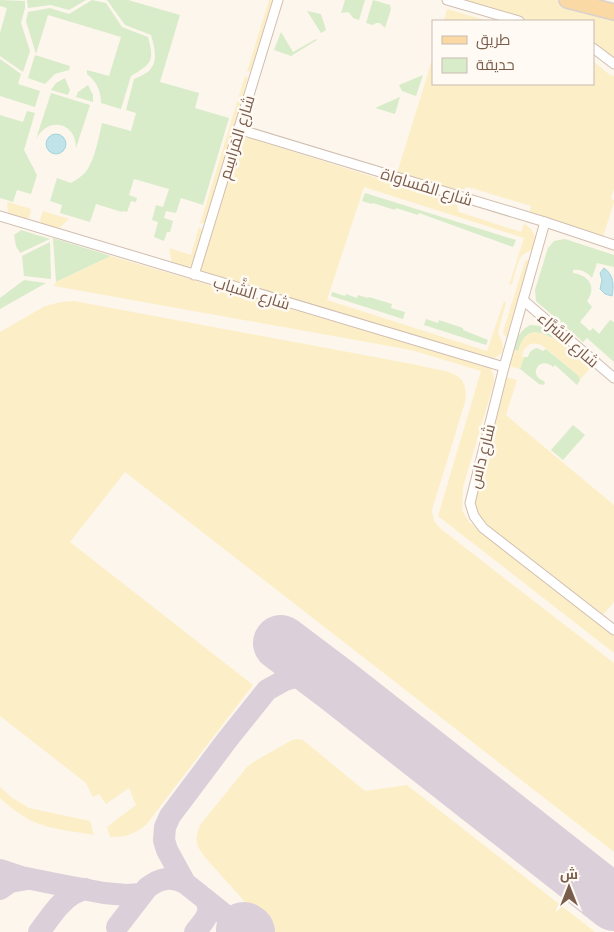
<svg xmlns="http://www.w3.org/2000/svg" width="614" height="932" viewBox="0 0 614 932" font-family="'Exo 2',Cairo,sans-serif">
  <style>
    .green { fill: #d8ecc9 }
    .sand { fill: #fcefc7 }
    .water { fill: #bfe3e8; stroke: #a5d3da }
    .lines { fill: none; stroke-linecap: round; stroke-linejoin: round }
    .taxiway { stroke: #dbcfda; stroke-width: 22 }
    .runway { stroke: #dbcfda; stroke-width: 56 }
    .street-casing { stroke: #d1beb0; stroke-width: 11 }
    .primary-casing { stroke: #dad1cd; stroke-width: 18 }
    .street { stroke: #fff; stroke-width: 9 }
    .primary { stroke: #fbd9a5; stroke-width: 15 }
    .labels { text-anchor: middle; dominant-baseline: central; stroke-width: 5; stroke-linejoin: round; paint-order: stroke }
    .street-label { font-size: 16px; fill: #7a5c4d; stroke: #fffaf3 }
  </style>
  <rect width="100%" height="100%" fill="#fdf6ec"/>
  <g class="green">
    <polygon points="0,0 25,1 25,8 21,23 30,51 23,72 0,56 0,33 7,8 0,6"/>
    <polygon points="27,0 86,0 69,10 51,5 28,8"/>
    <path d="M 92,0 L 106,3 L 122,27 L 148,37 C 155,62 151,64 131,76 L 121,109 L 101,103 C 101,90 96,81 87,74 L 87,70 L 109,76 L 121,37 L 48,15 L 36,54 L 26,21 L 28,12 L 50,8 L 69,14 Z"/>
    <path d="M 107,0 L 128,0 L 180,15 L 160,82 L 199,93 L 195,108 L 229,118 L 203,205 L 181,198 L 176,213 L 166,211 L 164,218 L 173,221 L 170,232 L 167,232 L 164,241 L 154,237 L 158,222 L 152,220 L 156,205 L 163,207 L 169,189 L 134,179 L 129,195 L 137,198 L 136,202 L 131,201 L 127,212 L 123,211 L 122,212 L 96,204 L 90,222 L 60,213 L 62,205 L 50,201 L 57,178 L 71,183 C 77,179 83,176 87,170 C 95,159 99,136 102,123 L 131,131 L 136,113 L 126,110 L 134,79 C 139,77 145,74 149,71 C 159,61 154,46 151,35 L 125,25 Z"/>
    <polygon points="345,0 365,0 359,20 353,18 351,15 348,12 341,13"/>
    <polygon points="373,0 390,5 391,9 385,28 380,23 376,23 373,25 366,23"/>
    <polygon points="307,11 321,14 326,30 321,33"/>
    <polygon points="281,32 293,52 316,39 317,40 291,56 274,50"/>
    <polygon points="35,55 70,66 69,70 55,74 45,84 28,78"/>
    <polygon points="0,59 21,74 18,84 40,91 35,107 0,96"/>
    <polygon points="423,75 416,96 402,91 399,85"/>
    <polygon points="65,78 70,90 68,95 51,90 56,83"/>
    <polygon points="88,85 93,95 93,102 76,97 78,92"/>
    <path d="M 51,93 L 90,105 L 76,148 C 76,122 48,116 36,139 Z"/>
    <polygon points="400,97 395,114 375,108"/>
    <polygon points="27,111 35,113 24,150 37,175 31,194 17,190 13,202 0,198 0,115 23,122"/>
    <polygon points="365,193 516,240 513,247 419,213 418,215 396,208 395,210 373,203 372,204 362,201"/>
    <polygon points="21,230 50,239 20,253 16,246 14,235"/>
    <polygon points="53,238 111,256 56,282"/>
    <path d="M 565,239 L 614,255 L 614,267 L 597,263 L 592,278 C 587,272 581,269 573,270 L 573,273 C 589,275 597,287 587,301 L 592,307 L 580,322 L 590,331 L 593,328 L 599,334 L 610,320 L 614,322 L 614,362 L 587,338 L 583,342 L 536,301 L 535,290 L 548,248 L 554,241 Z"/>
    <polygon points="50,242 51,279 24,276 22,256"/>
    <polygon points="24,280 46,283 0,309 0,298"/>
    <polygon points="332,292 345,296 346,294 357,298 358,295 368,298 369,297 392,304 391,308 405,312 403,319 331,296"/>
    <polygon points="426,319 438,323 439,320 463,328 463,330 488,340 486,345 424,325"/>
    <path d="M 530,325 L 541,326 L 554,336 L 552,338 C 533,328 525,331 518,351 L 514,350 C 517,338 519,331 530,325 Z"/>
    <path d="M 537,348 L 543,351 L 546,349 L 579,376 L 580,380 L 577,385 L 555,365 L 553,367 C 540,355 527,375 544,381 L 545,383 L 543,385 L 539,384 L 520,369 L 524,357 L 528,357 C 529,352 532,349 537,348 Z"/>
    <polygon points="573,425 585,435 563,460 551,450"/>
  </g>
  <g class="sand">
    <polygon points="269,0 272,0 251,71 247,72"/>
    <polygon points="459,0 557,0 614,17 614,62 593,45 593,21 527,21"/>
    <polygon points="447,9 488,21 444,21"/>
    <polygon points="433,57 433,84 593,84 593,61 610,75 614,76 614,188 611,199 614,200 614,202 603,237 529,214 531,206 468,187 459,191 397,173"/>
    <polygon points="245,76 248,78 206,222 200,224"/>
    <path d="M 247,138 L 250,138 L 456,203 L 459,212 L 521,232 L 524,224 C 532,227 539,239 533,247 C 531,252 523,253 521,257 C 517,262 514,278 512,284 L 509,285 L 524,238 L 364,187 L 327,300 L 487,351 L 504,301 L 506,303 L 498,332 C 502,343 509,353 493,358 L 358,320 L 202,273 L 201,269 L 237,144 L 243,139 Z"/>
    <polygon points="8,202 31,209 29,218 24,220 9,216 7,206"/>
    <polygon points="43,211 69,219 57,230 42,225 40,220"/>
    <path d="M 199,227 L 203,231 L 192,265 C 184,270 180,267 172,263 L 169,248 L 191,255 Z"/>
    <path d="M 111,256 L 489,367 C 494,372 494,376 494,383 L 463,487 L 462,510 L 469,522 L 614,636 L 614,653 L 438,516 L 481,371 L 411,350 L 54,286 L 56,282 Z"/>
    <polygon points="526,260 529,260 530,263 507,337 505,336 503,332 525,261"/>
    <path d="M 74,301 L 407,363 C 417,365 426,367 435,369 C 456,373 469,377 465,402 L 432,510 L 434,521 L 441,529 L 614,663 L 614,852 L 125,472 L 70,542 L 253,685 L 146,825 C 132,835 127,837 110,837 L 107,827 L 136,805 L 129,788 L 106,804 L 99,794 L 93,797 L 86,783 L 0,716 L 0,332 L 45,306 L 61,302 Z"/>
    <path d="M 535,332 L 544,334 L 552,338 L 554,336 L 591,367 L 580,380 L 579,376 L 543,346 C 533,340 524,345 522,356 L 524,357 L 520,369 L 509,366 L 513,350 L 518,351 C 521,341 524,334 535,332 Z"/>
    <polygon points="505,377 517,380 506,415 614,505 614,602 603,615 484,523 480,518 474,505"/>
    <path d="M 297,739 L 303,740 L 365,791 L 407,785 L 595,932 L 273,932 L 267,927 L 204,856 C 195,844 195,839 200,825 L 247,767 L 255,761 L 292,740 Z"/>
    <path d="M 0,787 L 11,797 L 29,808 L 90,821 L 94,835 C 74,831 51,830 32,821 C 20,815 10,807 0,798 Z"/>
  </g>
  <g class="water">
    <circle cx="56" cy="144" r="10"/>
    <path d="M 604,268 C 614,275 614,285 612,296 L 605,294 L 600,289 L 602,280 L 600,273 Z"/>
  </g>
  <g class="lines">
    <g class="taxiway">
      <polyline points="0,870 21,877 61,885 104,893 126,895 142,894"/>
      <polyline points="0,889 10,882 27,879"/>
      <path d="M 117,927 L 147,888 C 160,878 170,876 185,883"/>
      <polyline points="244,930 185,883 167,850 164,840 165,827 170,816 227,740 267,690 285,680 295,677 305,676 317,678 338,686"/>
      <path d="M 39,932 C 52,915 63,895 85,889"/>
      <path d="M 195,932 C 203,922 213,913 206,900"/>
    </g>
    <g class="runway">
      <polyline points="281,643 338,686 614,903"/>
      <polyline points="244,930 247,932"/>
    </g>
    <defs>
      <g id="street">
        <polyline points="447,0 519,21"/>
        <polyline points="593,48 614,64"/>
        <polyline points="238,129 545,222 614,245"/>
        <polyline points="0,216 504,367"/>
        <polyline points="545,222 504,367 470,503 474,516 483,528 614,630"/>
        <polyline points="194,275 278,0"/>
        <polyline points="523,300 614,378"/>
      </g>
      <polyline id="primary" points="567,0 614,12"/>
    </defs>
    <use href="#street" class="street-casing"/>
    <use href="#primary" class="primary-casing"/>
    <use href="#street" class="street"/>
    <use href="#primary" class="primary"/>
  </g>
  <g class="labels">
    <g class="street-label">
      <text transform="translate(236 137) rotate(-73)">شارع المَراسِم</text>
      <text transform="translate(427 186) rotate(17)">شارع المُساواة</text>
      <text transform="translate(252 292) rotate(17)">شارع الشَّباب</text>
      <text transform="translate(569 339) rotate(41)">شارع السَّرَّاء</text>
      <text transform="translate(481 456) rotate(-76)">شارع داس</text>
    </g>
  </g>
  <rect x="432" y="20" width="162" height="65" fill="#fffaf3" stroke="#cabbb1"/>
  <rect x="442" y="36" width="25" height="8" fill="#fbd9a5" stroke="#cabbb1"/>
  <text x="476" y="45" font-size="15" fill="#7a5c4d">طريق</text>
  <rect x="442" y="58" width="25" height="15" fill="#d8ecc9" stroke="#cabbb1"/>
  <text x="476" y="70" font-size="15" fill="#7a5c4d">حديقة</text>
  <g transform="translate(569 887)" stroke="#fffaf3" stroke-width="4" paint-order="stroke">
  <path d="M0-4L9 19L0 12L-9 19Z" fill="#7a5c4d"/>
  <text y="-8" font-size="14" font-weight="bold" text-anchor="middle" fill="#7a5c4d">ش</text>
  </g>
</svg>
